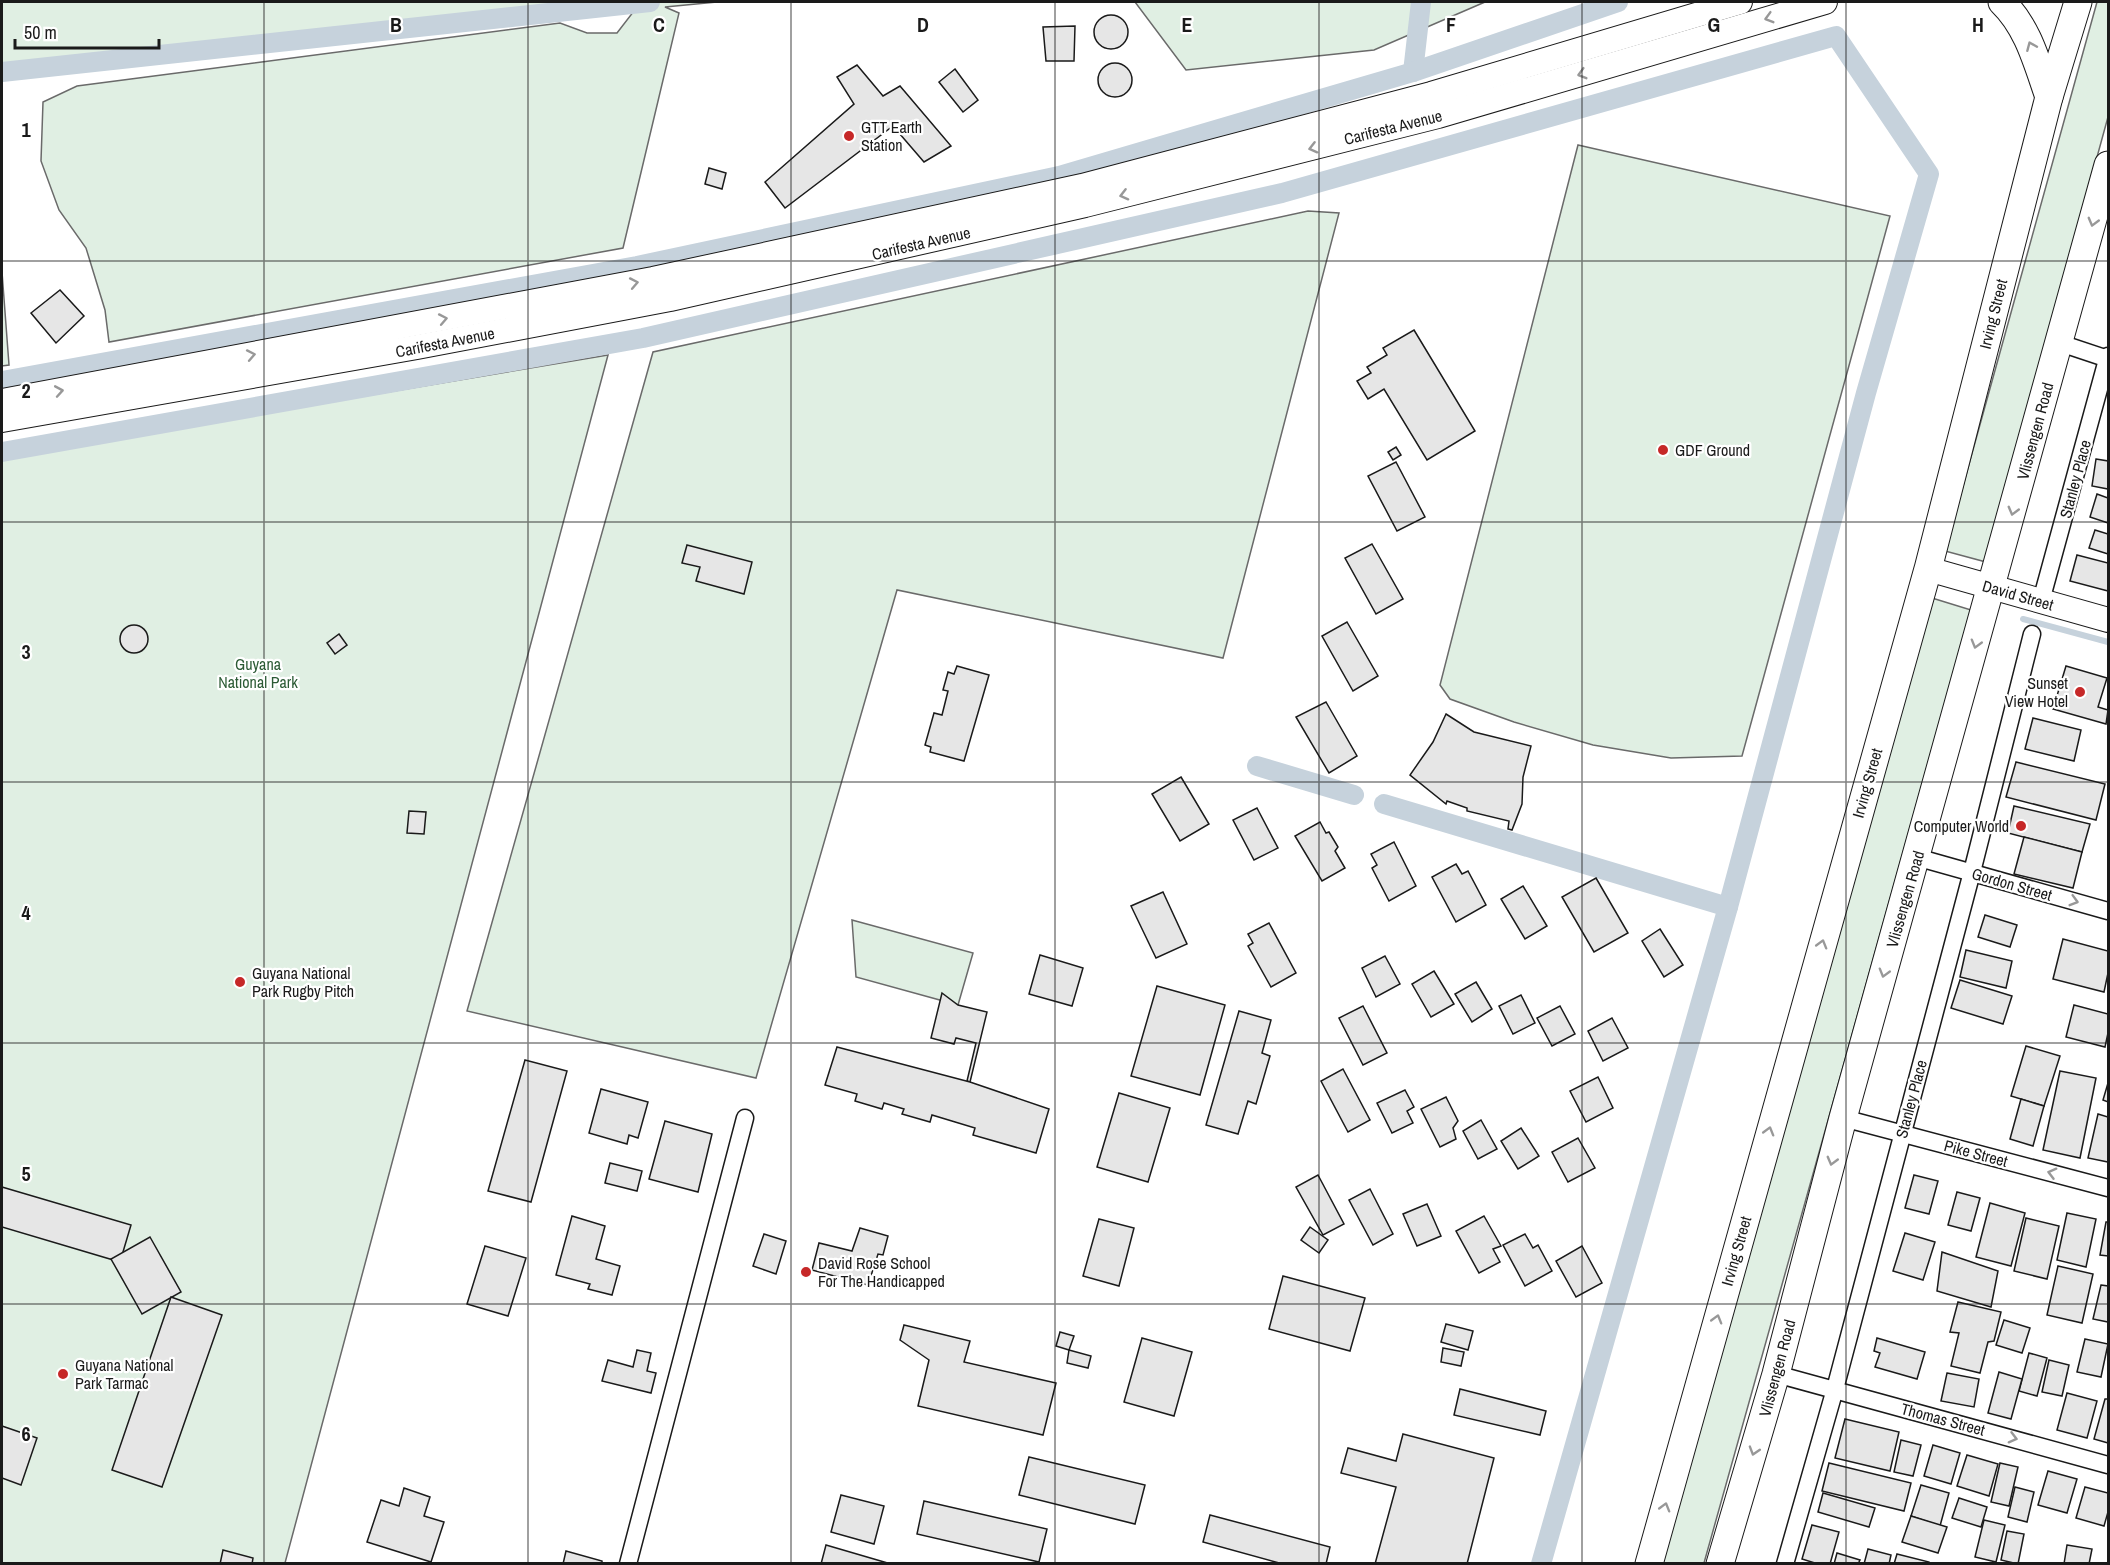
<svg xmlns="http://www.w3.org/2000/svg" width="2110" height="1565" viewBox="0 0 2110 1565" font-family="'Archivo Narrow',sans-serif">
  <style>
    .green { fill: #e0efe3; stroke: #6a6a6a; stroke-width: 1.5 }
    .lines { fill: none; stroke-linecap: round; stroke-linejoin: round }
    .stream { stroke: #c6d2dc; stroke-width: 6 }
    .canal { stroke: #c6d2dc; stroke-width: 20 }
    .building { fill: #e6e6e6; stroke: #1a1a1a; stroke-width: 1.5 }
    .street-casing { stroke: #1a1a1a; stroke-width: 19 }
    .secondary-casing { stroke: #1a1a1a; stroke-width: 26 }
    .primary-casing { stroke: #1a1a1a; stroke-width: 29 }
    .street { stroke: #fff; stroke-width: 16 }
    .secondary { stroke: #fff; stroke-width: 24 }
    .primary { stroke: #fff; stroke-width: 27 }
    .oneway { stroke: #989898 }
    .grid { fill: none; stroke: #1a1a1a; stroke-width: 1.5; stroke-opacity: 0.55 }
    .poi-dot { fill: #c62828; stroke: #fff; stroke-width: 2 }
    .labels { text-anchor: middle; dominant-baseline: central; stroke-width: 4.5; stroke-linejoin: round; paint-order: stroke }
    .poi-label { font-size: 16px; fill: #1a1a1a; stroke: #fff; text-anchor: start }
    .street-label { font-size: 16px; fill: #1a1a1a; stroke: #fff }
    .park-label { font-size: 16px; fill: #2b5a34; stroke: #fff }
    .grid-label { font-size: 20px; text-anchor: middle; font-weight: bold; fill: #1a1a1a; stroke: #fff; stroke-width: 4.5; stroke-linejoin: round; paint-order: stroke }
  </style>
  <rect width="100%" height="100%" fill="#fff"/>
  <g class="green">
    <polygon points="2,2 717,2 665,7 679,13 623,248 109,342 105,310 86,248 59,210 41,161 43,102 77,86 560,23 587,33 617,33 634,11 2,78"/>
    <polygon points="1135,2 1485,2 1374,50 1186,70"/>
    <polygon points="2097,2 2108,2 2108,117 1986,562 1945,551"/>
    <polygon points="1578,145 1890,216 1742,756 1671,758 1593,745 1514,722 1450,699 1440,685"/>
    <polygon points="1308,211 1339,213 1223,658 897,590 756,1078 467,1011 653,352"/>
    <polygon points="2,272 9,365 2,366"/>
    <polygon points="608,355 285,1563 2,1564 2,457"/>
    <polygon points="1932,598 1971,610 1704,1563 1662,1564"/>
    <polygon points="852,920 973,953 958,1005 856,977"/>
  </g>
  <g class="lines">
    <polyline class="stream" points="2023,619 2108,642"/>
    <g class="canal">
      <polyline points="2,72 650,2"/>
      <polyline points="1413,72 1421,2"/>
      <polyline points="2,381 637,266 1059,176 1413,72 1618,2"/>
      <polyline points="2,452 643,338 1282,193 1836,36 1929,174 1866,393 1728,907"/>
      <polyline points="1257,766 1354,795"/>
      <polyline points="1384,804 1728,907 1541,1564"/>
    </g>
  </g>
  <g class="building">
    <circle cx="1111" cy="32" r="17"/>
    <polygon points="1075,26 1074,61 1046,61 1043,27"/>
    <circle cx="1115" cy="80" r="17"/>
    <polygon points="857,65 883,96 900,86 951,146 924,162 893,126 785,208 765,182 854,104 837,77"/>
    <polygon points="955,69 978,100 963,112 939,82"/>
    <polygon points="709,168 726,173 722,189 705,184"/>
    <polygon points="60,290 84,316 56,343 31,313"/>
    <polygon points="1414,330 1475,431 1427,460 1384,389 1368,399 1357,381 1371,373 1367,367 1387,355 1383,348"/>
    <polygon points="1396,447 1401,455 1393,460 1388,452"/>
    <polygon points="2096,459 2108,461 2108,489 2092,486"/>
    <polygon points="1396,462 1425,517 1397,531 1368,476"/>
    <polygon points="2097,494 2108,498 2108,523 2090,517"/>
    <polygon points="2095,530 2108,534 2108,554 2089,548"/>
    <polygon points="1372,544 1403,599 1376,614 1345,558"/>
    <polygon points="687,545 752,562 744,594 696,581 700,567 682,563"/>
    <polygon points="2077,555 2108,563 2108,591 2070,581"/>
    <polygon points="1347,622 1378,676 1353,691 1322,636"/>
    <circle cx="134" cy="639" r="14"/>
    <polygon points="339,634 347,645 335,654 327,643"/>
    <polygon points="957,666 989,675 964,761 930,752 931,747 925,745 934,713 942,715 948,691 943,690 948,672 954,674"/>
    <polygon points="2066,666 2107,678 2098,707 2108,710 2106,724 2053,709"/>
    <polygon points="1326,702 1357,756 1329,773 1296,717"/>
    <polygon points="1446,714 1474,732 1531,746 1523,777 1522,804 1512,830 1508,829 1509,821 1467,811 1467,808 1447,801 1446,804 1410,775 1433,742"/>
    <polygon points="2033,718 2081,730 2074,761 2025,749"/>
    <polygon points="2016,762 2105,784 2096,820 2006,797"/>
    <polygon points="1181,777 1209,824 1180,841 1152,794"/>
    <polygon points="2014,806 2090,824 2082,852 2008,833"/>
    <polygon points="1257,808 1278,848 1254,860 1233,820"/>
    <polygon points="409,811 426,812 424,834 407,833"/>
    <polygon points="1320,822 1326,833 1329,832 1338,847 1335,851 1345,868 1322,881 1295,836"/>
    <polygon points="2024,837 2082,852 2073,888 2014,874"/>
    <polygon points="1394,842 1416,886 1389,901 1372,868 1377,865 1371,854"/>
    <polygon points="1456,864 1462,874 1468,871 1486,905 1456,922 1432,877"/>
    <polygon points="1596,878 1628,933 1594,952 1562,897"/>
    <polygon points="1523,886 1547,926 1525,939 1501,899"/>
    <polygon points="1163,892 1187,944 1156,958 1131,906"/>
    <polygon points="1985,915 2017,925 2010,947 1978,937"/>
    <polygon points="1269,923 1296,973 1271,987 1248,946 1253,943 1248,934"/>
    <polygon points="1660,929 1683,965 1664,977 1642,941"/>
    <polygon points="2063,939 2108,951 2108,973 2104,992 2053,979"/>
    <polygon points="1966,950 2012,961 2006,988 1960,977"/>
    <polygon points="1040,955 1083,968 1072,1006 1029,994"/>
    <polygon points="1385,956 1400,984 1376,997 1362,968"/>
    <polygon points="1434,971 1454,1004 1431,1017 1412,984"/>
    <polygon points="1960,980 2012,996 2003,1024 1951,1008"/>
    <polygon points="1476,982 1492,1009 1472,1022 1455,994"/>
    <polygon points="1157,986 1225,1005 1200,1095 1131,1076"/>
    <polygon points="942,993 958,1005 987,1012 970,1082 967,1081 976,1043 956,1038 954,1044 931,1038"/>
    <polygon points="1521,995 1535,1023 1513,1034 1499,1006"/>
    <polygon points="2074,1005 2108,1014 2108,1033 2105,1047 2066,1037"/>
    <polygon points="1363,1006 1387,1053 1363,1065 1339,1018"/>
    <polygon points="1560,1006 1575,1034 1552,1046 1537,1018"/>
    <polygon points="1239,1011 1271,1020 1262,1053 1270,1056 1256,1104 1248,1101 1238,1134 1206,1125"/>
    <polygon points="1612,1018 1628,1048 1603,1061 1588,1031"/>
    <polygon points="2026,1046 2060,1056 2044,1106 2011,1096"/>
    <polygon points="837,1047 970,1082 1049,1109 1036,1153 973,1135 975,1128 932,1115 930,1122 902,1114 904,1109 884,1103 882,1109 855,1101 857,1094 825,1085"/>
    <polygon points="525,1060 567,1071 531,1202 488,1191"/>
    <polygon points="1343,1069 1370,1120 1348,1132 1321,1081"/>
    <polygon points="2060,1071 2096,1078 2080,1158 2043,1150"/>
    <polygon points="1598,1077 1613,1108 1586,1122 1570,1091"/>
    <polygon points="2108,1083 2108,1102 2103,1100"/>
    <polygon points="601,1089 648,1102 638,1138 629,1135 627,1144 589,1133"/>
    <polygon points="1405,1090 1414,1107 1407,1111 1413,1123 1392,1133 1377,1103"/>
    <polygon points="1119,1093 1170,1108 1148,1182 1097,1167"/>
    <polygon points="1446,1097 1458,1121 1453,1128 1456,1139 1440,1147 1421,1109"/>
    <polygon points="2021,1099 2044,1106 2033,1146 2010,1139"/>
    <polygon points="2098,1114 2108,1117 2108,1162 2088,1158"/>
    <polygon points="1481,1120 1497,1149 1478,1159 1463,1131"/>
    <polygon points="665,1121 712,1134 698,1192 649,1179"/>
    <polygon points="1521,1128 1539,1156 1518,1169 1501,1141"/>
    <polygon points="1578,1138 1595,1168 1568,1182 1552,1152"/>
    <polygon points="610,1163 642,1171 637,1191 605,1183"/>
    <polygon points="1318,1175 1344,1224 1323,1235 1296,1187"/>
    <polygon points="1914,1175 1938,1181 1929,1214 1905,1208"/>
    <polygon points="2,1187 131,1225 120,1262 2,1227"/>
    <polygon points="1370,1189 1393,1234 1373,1245 1349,1200"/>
    <polygon points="1957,1192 1980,1198 1971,1231 1948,1225"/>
    <polygon points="1990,1203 2025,1213 2011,1266 1976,1257"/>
    <polygon points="1427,1204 1441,1236 1417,1246 1403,1214"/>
    <polygon points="2067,1213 2096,1219 2086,1267 2057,1260"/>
    <polygon points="572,1216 605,1226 596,1259 620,1266 612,1295 588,1289 590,1284 556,1275"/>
    <polygon points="1484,1216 1501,1246 1493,1249 1500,1262 1479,1273 1456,1231"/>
    <polygon points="2026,1218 2059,1226 2047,1279 2014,1271"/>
    <polygon points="1099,1219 1134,1228 1119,1286 1083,1276"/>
    <polygon points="2106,1222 2108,1222 2108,1256 2100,1255"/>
    <polygon points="1310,1227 1328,1240 1319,1253 1301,1240"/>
    <polygon points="860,1228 888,1236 883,1255 878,1254 868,1285 812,1270 819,1243 852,1251"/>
    <polygon points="1905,1233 1935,1242 1923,1280 1893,1271"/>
    <polygon points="764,1234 786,1241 776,1274 753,1266"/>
    <polygon points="1525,1234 1533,1248 1538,1245 1552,1271 1525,1286 1503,1245"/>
    <polygon points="150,1237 181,1292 142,1314 111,1259"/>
    <polygon points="485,1246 526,1258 508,1316 467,1304"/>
    <polygon points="1582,1246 1602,1283 1576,1297 1556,1261"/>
    <polygon points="1942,1252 1998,1271 1991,1307 1937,1291"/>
    <polygon points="2058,1266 2093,1274 2082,1323 2047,1315"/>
    <polygon points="1283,1276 1365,1298 1350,1351 1269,1329"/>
    <polygon points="2101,1285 2108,1286 2108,1322 2093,1319"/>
    <polygon points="171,1297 222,1315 162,1487 112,1470"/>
    <polygon points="1958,1302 2001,1312 1994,1341 1988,1342 1980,1373 1951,1366 1959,1333 1950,1332"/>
    <polygon points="2004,1320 2030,1328 2022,1353 1996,1345"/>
    <polygon points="1446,1324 1473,1331 1468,1350 1441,1342"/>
    <polygon points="904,1325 970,1341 964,1362 1056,1383 1043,1435 918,1406 929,1360 900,1340"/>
    <polygon points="1060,1332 1074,1336 1069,1350 1056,1346"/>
    <polygon points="1142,1338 1192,1352 1174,1416 1124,1402"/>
    <polygon points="1877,1338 1925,1352 1917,1379 1875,1367 1880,1353 1874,1351"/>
    <polygon points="2085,1339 2108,1344 2101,1377 2077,1372"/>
    <polygon points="1443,1348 1464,1352 1461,1366 1441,1362"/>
    <polygon points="637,1350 651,1353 647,1371 656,1373 651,1393 602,1381 608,1360 633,1367"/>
    <polygon points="1069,1350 1091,1356 1088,1368 1067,1363"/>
    <polygon points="2029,1353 2047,1358 2037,1396 2019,1391"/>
    <polygon points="2049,1360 2069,1365 2062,1396 2042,1392"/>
    <polygon points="1999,1372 2022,1379 2011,1419 1988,1413"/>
    <polygon points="1947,1373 1979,1379 1974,1407 1941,1401"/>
    <polygon points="1460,1389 1546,1411 1540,1435 1454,1415"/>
    <polygon points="2067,1393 2097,1401 2087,1438 2057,1430"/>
    <polygon points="2105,1399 2108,1399 2108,1443 2094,1439"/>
    <polygon points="1845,1419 1899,1432 1890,1471 1835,1458"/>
    <polygon points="2,1426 37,1438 21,1485 2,1478"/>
    <polygon points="1403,1434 1494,1458 1467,1564 1375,1564 1396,1487 1341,1473 1348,1448 1396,1461"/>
    <polygon points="1901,1440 1921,1445 1913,1476 1894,1472"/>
    <polygon points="1933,1445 1960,1453 1951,1484 1924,1476"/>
    <polygon points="1967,1455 1998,1464 1989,1496 1957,1486"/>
    <polygon points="1029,1457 1145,1485 1135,1524 1019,1495"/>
    <polygon points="1829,1463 1911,1483 1904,1511 1822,1491"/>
    <polygon points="2000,1463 2018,1467 2009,1506 1991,1502"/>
    <polygon points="2048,1471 2077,1479 2067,1513 2038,1505"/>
    <polygon points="1921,1485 1949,1493 1940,1526 1911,1516"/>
    <polygon points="2015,1487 2034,1492 2027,1522 2008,1517"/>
    <polygon points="2085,1487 2108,1493 2108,1512 2104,1526 2076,1518"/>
    <polygon points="404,1488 430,1497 424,1516 444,1522 431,1562 367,1542 381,1500 399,1506"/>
    <polygon points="1823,1493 1875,1508 1869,1527 1818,1512"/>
    <polygon points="841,1495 884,1506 874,1544 831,1532"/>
    <polygon points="1959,1498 1987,1507 1981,1527 1952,1518"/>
    <polygon points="924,1501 1047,1529 1039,1562 917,1534"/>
    <polygon points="1210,1515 1330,1547 1326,1564 1283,1564 1203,1542"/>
    <polygon points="1911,1516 1947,1527 1938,1553 1902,1542"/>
    <polygon points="1984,1520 2005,1525 1996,1562 1975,1557"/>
    <polygon points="1812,1525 1839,1532 1830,1564 1818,1564 1802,1559"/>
    <polygon points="2007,1531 2024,1534 2018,1564 2001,1560"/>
    <polygon points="826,1545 891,1564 821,1564"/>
    <polygon points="2067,1545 2092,1549 2089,1564 2064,1564"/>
    <polygon points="1868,1549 1891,1555 1889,1564 1864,1564"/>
    <polygon points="223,1550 253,1558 252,1564 220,1564"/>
    <polygon points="566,1551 602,1561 602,1564 563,1564"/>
    <polygon points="1837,1553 1860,1560 1858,1564 1834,1564"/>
    <polygon points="1897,1554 1929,1562 1929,1564 1894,1564"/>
  </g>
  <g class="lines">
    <defs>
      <g id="street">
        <polyline points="2060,343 2108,359"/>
        <polyline points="2041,601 2108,356"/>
        <polyline points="1916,857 2108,911"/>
        <polyline points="1843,1118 2108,1188"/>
        <polyline points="1776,1374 2108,1465"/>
        <polyline points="628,1564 745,1118"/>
        <polyline points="1785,1564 1835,1389 1972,872 2032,634"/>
      </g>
      <g id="secondary">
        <polyline points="2,401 653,279 1082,186 1431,94 1740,2"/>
        <polyline points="2,420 417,347 670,299 1085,205 1438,116 1825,2"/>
        <polyline points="1928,569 2108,620"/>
      </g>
      <g id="primary">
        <path d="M 2002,2 C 2028,27 2037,63 2049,97"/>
        <polyline points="1649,1564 1928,569 2049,97 2078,2"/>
        <polyline points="1720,1564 1776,1374 1843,1118 2108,165"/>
      </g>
    </defs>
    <use href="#street" class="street-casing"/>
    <use href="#secondary" class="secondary-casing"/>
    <use href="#primary" class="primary-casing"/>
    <use href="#street" class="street"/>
    <use href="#secondary" class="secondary"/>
    <use href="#primary" class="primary"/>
  </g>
  <defs><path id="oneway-chevron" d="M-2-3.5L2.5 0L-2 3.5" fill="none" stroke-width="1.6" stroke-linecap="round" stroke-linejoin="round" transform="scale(1.5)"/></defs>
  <g class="oneway">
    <use href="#oneway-chevron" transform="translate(1769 18) rotate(164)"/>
    <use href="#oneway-chevron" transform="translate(2031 46) rotate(-113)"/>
    <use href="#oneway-chevron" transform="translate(1582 74) rotate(164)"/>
    <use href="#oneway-chevron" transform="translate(1313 148) rotate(166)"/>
    <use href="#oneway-chevron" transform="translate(1124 195) rotate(166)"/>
    <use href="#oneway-chevron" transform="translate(2093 222) rotate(105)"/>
    <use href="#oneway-chevron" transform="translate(634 283) rotate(-11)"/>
    <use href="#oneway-chevron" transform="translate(443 319) rotate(-11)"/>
    <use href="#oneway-chevron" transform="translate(251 355) rotate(-11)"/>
    <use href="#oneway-chevron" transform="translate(59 391) rotate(-10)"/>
    <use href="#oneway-chevron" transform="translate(2013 511) rotate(105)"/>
    <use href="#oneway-chevron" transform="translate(1976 644) rotate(106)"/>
    <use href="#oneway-chevron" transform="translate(2074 901) rotate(16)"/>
    <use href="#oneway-chevron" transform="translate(1822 944) rotate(-74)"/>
    <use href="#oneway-chevron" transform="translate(1884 973) rotate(106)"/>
    <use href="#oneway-chevron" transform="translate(1769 1131) rotate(-74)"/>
    <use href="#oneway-chevron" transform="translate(1832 1161) rotate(105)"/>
    <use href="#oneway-chevron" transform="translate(2052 1173) rotate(-165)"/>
    <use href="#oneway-chevron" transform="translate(1717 1319) rotate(-74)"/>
    <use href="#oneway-chevron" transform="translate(2013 1438) rotate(15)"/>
    <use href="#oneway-chevron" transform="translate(1754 1451) rotate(107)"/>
    <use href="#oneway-chevron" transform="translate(1665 1507) rotate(-74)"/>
  </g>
  <path class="grid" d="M 264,2 L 264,1564M 528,2 L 528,1564M 791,2 L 791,1564M 1055,2 L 1055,1564M 1319,2 L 1319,1564M 1582,2 L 1582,1564M 1846,2 L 1846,1564M 2,261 L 2108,261M 2,522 L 2108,522M 2,782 L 2108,782M 2,1043 L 2108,1043M 2,1304 L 2108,1304"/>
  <g class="poi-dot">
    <circle cx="849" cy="136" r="6"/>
    <circle cx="1663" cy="450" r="6"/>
    <circle cx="2080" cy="692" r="6"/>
    <circle cx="2021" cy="826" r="6"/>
    <circle cx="240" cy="982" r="6"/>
    <circle cx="806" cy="1272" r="6"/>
    <circle cx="63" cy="1374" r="6"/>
  </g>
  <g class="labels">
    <g class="poi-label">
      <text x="861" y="127">GTT Earth<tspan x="861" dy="18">Station</tspan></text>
      <text x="1675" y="450">GDF Ground</text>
      <text x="2068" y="683" text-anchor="end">Sunset<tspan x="2068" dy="18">View Hotel</tspan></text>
      <text x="2009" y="826" text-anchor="end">Computer World</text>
      <text x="252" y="973">Guyana National<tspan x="252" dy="18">Park Rugby Pitch</tspan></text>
      <text x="818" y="1263">David Rose School<tspan x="818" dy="18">For The Handicapped</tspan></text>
      <text x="75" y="1365">Guyana National<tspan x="75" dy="18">Park Tarmac</tspan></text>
    </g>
    <g class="street-label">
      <text transform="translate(1393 127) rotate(-14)">Carifesta Avenue</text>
      <text transform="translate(921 243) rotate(-13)">Carifesta Avenue</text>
      <text transform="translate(1993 314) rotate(-76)">Irving Street</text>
      <text transform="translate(445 342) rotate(-11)">Carifesta Avenue</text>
      <text transform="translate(2035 431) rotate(-75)">Vlissengen Road</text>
      <text transform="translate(2075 479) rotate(-75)">Stanley Place</text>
      <text transform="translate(2018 595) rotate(16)">David Street</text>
      <text transform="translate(1867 783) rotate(-74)">Irving Street</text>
      <text transform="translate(2012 884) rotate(16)">Gordon Street</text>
      <text transform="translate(1905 899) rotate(-74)">Vlissengen Road</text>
      <text transform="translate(1911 1099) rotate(-75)">Stanley Place</text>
      <text transform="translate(1976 1153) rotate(15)">Pike Street</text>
      <text transform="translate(1736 1251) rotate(-74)">Irving Street</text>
      <text transform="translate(1777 1368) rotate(-75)">Vlissengen Road</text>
      <text transform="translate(1943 1419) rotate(15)">Thomas Street</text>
    </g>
    <g class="park-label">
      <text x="258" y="664">Guyana<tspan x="258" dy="18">National Park</tspan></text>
    </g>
  </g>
  <g class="grid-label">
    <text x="396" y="32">B</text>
    <text x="659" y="32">C</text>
    <text x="923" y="32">D</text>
    <text x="1187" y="32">E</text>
    <text x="1451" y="32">F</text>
    <text x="1714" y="32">G</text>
    <text x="1978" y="32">H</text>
    <text x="26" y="137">1</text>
    <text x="26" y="398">2</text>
    <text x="26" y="659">3</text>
    <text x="26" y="920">4</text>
    <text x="26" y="1181">5</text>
    <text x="26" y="1441">6</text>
  </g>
  <rect width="2110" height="1565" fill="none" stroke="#1a1a1a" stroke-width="6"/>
  <path d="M15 39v9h144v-9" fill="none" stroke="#1a1a1a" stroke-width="3"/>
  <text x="24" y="39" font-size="18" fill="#1a1a1a" stroke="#ffffff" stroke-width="4.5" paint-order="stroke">50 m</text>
</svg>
